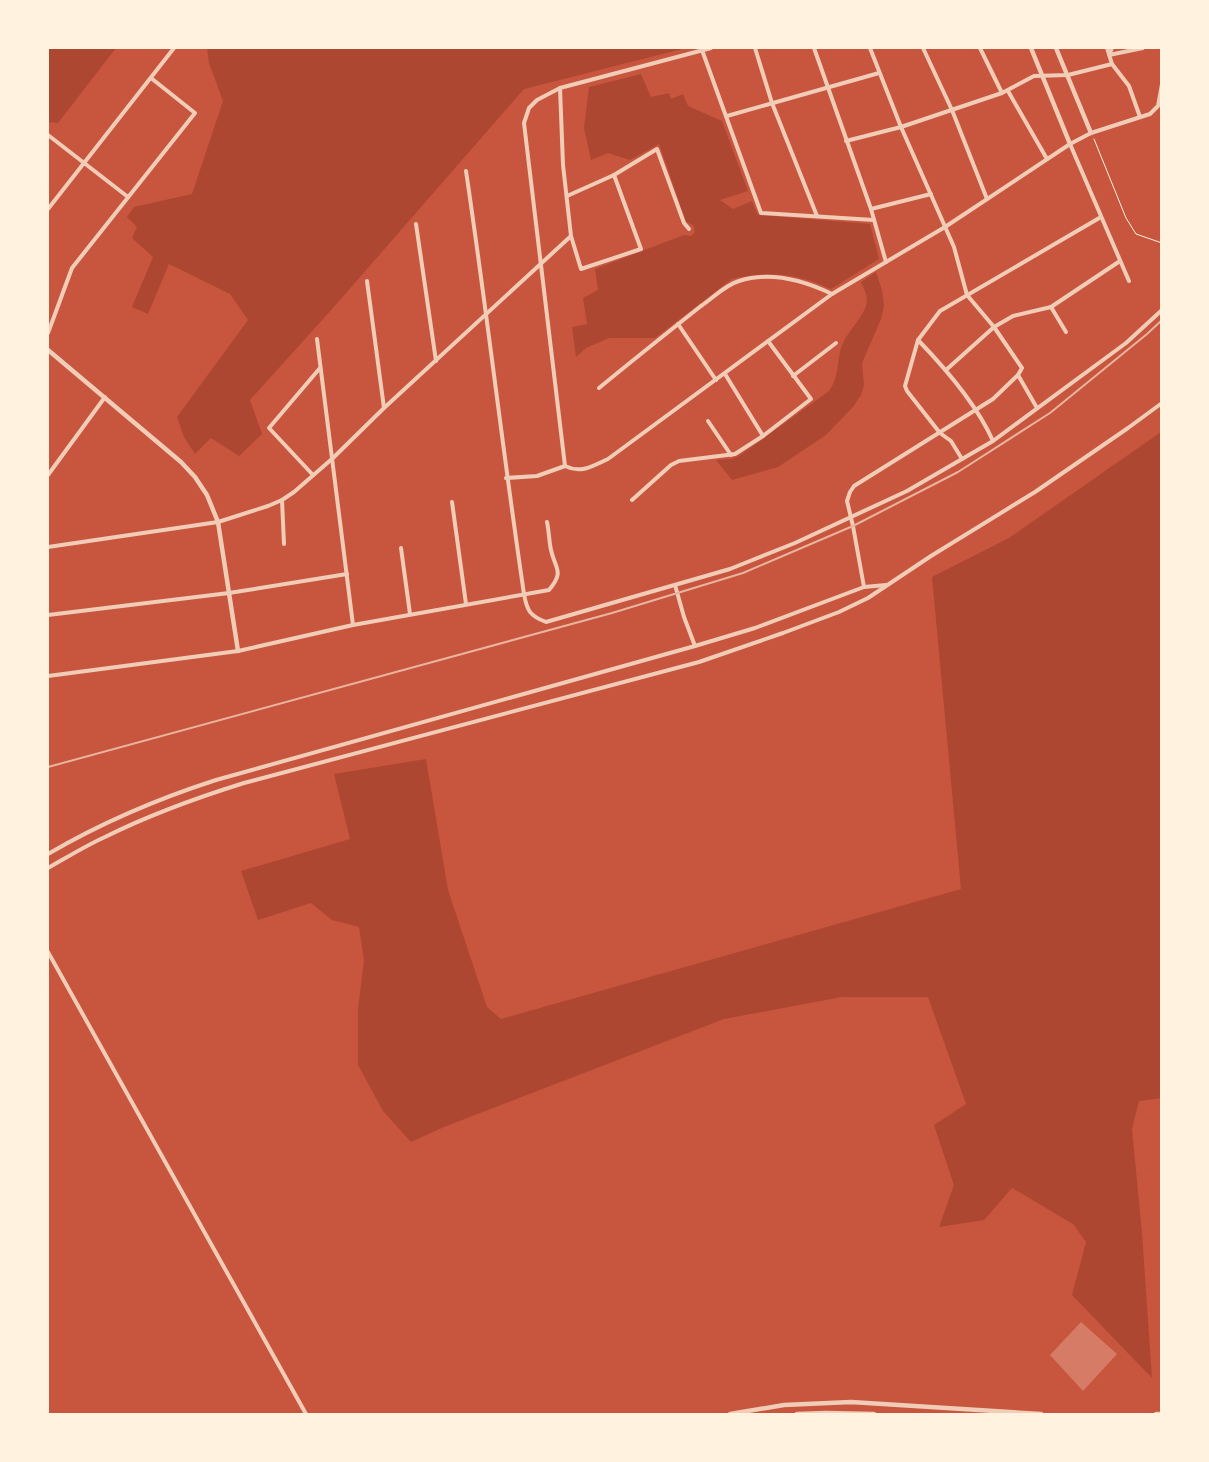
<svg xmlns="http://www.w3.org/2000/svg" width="1209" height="1462" viewBox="0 0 1209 1462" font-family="Figtree,sans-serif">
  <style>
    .green { fill: #ae4732 }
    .building { fill: #d67c66 }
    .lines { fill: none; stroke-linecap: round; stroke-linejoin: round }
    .path { stroke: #fff3e0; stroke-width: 1 }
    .minor { stroke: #f1ccb7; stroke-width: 4 }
    .tertiary { stroke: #f1ccb7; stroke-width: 4.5 }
    .rail { stroke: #e9b49f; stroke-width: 2 }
  </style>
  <rect width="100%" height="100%" fill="#c8553d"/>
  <g class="green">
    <polygon points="48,48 116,48 58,123 48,122"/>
    <polygon points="207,48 686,48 524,89 333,308 250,400 262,434 239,456 211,438 195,454 184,437 177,417 248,320 230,294 169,264 148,314 132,307 153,257 132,238 137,227 127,217 134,207 192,194 223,101 209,63"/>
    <path d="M 641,74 L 651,97 L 669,93 L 671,99 L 683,94 L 688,106 L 722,121 L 748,191 L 720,200 L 733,209 L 752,201 L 758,215 L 870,224 L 879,259 L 831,289 C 821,285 811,280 800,278 C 779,273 754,273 732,279 L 655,338 L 609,338 L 586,348 L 576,357 L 572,327 L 587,324 L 583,298 L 598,290 L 595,269 L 684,235 L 691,236 L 695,232 L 693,225 L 686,222 L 659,144 L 630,160 L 608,153 L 591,160 L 584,128 L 589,87 Z"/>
    <path d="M 876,272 L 882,290 L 884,306 L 881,319 L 862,363 L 864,385 L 861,395 L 853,407 L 826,435 L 778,467 L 732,480 L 716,460 L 731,459 L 739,456 L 829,391 C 840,377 836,359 843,343 C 849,330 866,314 867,301 C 867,295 864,288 861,282 Z"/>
    <polygon points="1161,432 1162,1098 1139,1101 1132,1129 1142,1233 1152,1378 1072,1295 1086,1242 1073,1224 1012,1188 984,1220 939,1227 954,1185 934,1125 966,1104 928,997 842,997 724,1019 444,1127 411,1142 383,1111 358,1065 358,1009 364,960 359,927 332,920 311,903 258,920 241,871 350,839 334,774 426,759 448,890 487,1007 501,1019 961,889 932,577 1009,538"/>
  </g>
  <polygon class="building" points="1081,1322 1117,1354 1083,1391 1050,1355"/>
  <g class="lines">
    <polyline class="path" points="1094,139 1126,218 1136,234 1162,243"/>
    <g class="minor">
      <polyline points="755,48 772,103 817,216"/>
      <polyline points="814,48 871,209 886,262"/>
      <polyline points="923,48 952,110 987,199"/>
      <polyline points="980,48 1002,93"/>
      <polyline points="1107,48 1112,64 1129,86 1140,117"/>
      <polyline points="1112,48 1109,55 1143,48"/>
      <polyline points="702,50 761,213 874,220"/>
      <polyline points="560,88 563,165 571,236 581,269 641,249 614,175"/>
      <polyline points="1008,91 1047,159"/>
      <polyline points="727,116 879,73"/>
      <polyline points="48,135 128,197"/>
      <polyline points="846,141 901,127 1002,93 1034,76 1068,75 1112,64"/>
      <polyline points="1070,144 1129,281"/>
      <path d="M 466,171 C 487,312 503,453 524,594 C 527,611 530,616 546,622 L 730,569 L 795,543 L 907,491 L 993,441 L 1126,343 L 1162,310"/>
      <polyline points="567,196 614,175 657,149 684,223 689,229"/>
      <polyline points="48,209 174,48"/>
      <polyline points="871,209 931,194"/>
      <polyline points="416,224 436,361"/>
      <polyline points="367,281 384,408"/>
      <polyline points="1051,307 1066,332"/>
      <polyline points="678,324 716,380"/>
      <polyline points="48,333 72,268 195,113 151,78"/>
      <polyline points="317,339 353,625"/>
      <path d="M 918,340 C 946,369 977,405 993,441"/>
      <polyline points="946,370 994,327 1013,316 1051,307 1120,261"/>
      <polyline points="725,374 763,436"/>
      <polyline points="1018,375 1037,408"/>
      <polyline points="793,376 836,343"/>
      <path d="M 599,388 C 633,360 667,333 701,306 C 713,298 725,285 739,281 C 770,271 805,281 832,294"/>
      <polyline points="708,421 731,455"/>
      <polyline points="962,459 951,441 940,433 907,391 905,386 918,340 940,311 1101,217"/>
      <path d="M 565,466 C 581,474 593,466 608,459 L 832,294 L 945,227 L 1070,144 L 1091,133 L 1150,114 L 1158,106 L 1162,84"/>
      <polyline points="565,466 524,123 529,108 537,100 560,88 711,48"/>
      <polyline points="48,475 105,397"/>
      <polyline points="313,475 269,428 320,368"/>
      <polyline points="506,478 537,476 565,466"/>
      <polyline points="282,500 284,544"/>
      <polyline points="632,500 671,465 679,461 735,454 763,436 811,399 768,341"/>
      <polyline points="452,502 466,604"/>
      <polyline points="48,547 218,522 268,506 282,500 294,492 333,458 384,408 571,236"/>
      <polyline points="401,548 410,614"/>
      <polyline points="675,585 684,617 695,646"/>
      <polyline points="864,587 853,526 847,501 850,492 854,486 993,399 1018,375 1022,368 994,327 967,295 954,247 901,127 870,48"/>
      <polyline points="48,615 229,593 347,574"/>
      <path d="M 48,676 L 238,651 L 353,625 L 549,590 C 565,571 555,569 551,550 C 549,541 549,531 547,522"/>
      <path d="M 48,854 C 101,823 157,799 216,780 L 695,646 L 755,628 L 864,587 L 886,585"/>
      <path d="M 48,868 C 66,858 85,846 105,837 C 149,815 196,798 244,783 L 699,662 L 783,633 L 839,612 L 868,598 L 931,556 L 1035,492 L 1128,428 L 1162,403"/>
      <polyline points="48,952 306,1414"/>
    </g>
    <g class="tertiary">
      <polyline points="1031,48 1070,144"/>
      <polyline points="1056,48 1091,133"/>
      <polyline points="48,350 181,462 195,477 207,495 218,522 238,651"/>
      <polyline points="730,1414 784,1405 851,1402 1041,1414"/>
      <polyline points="797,1414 826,1413 874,1414"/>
      <polyline points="1156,1414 1162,1414"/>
    </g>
    <polyline class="rail" points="48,767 612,613 743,573 853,526 958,472 1050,413 1147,334 1162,320"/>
  </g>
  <rect width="1209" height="1462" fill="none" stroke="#fff3e0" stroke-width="98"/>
</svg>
